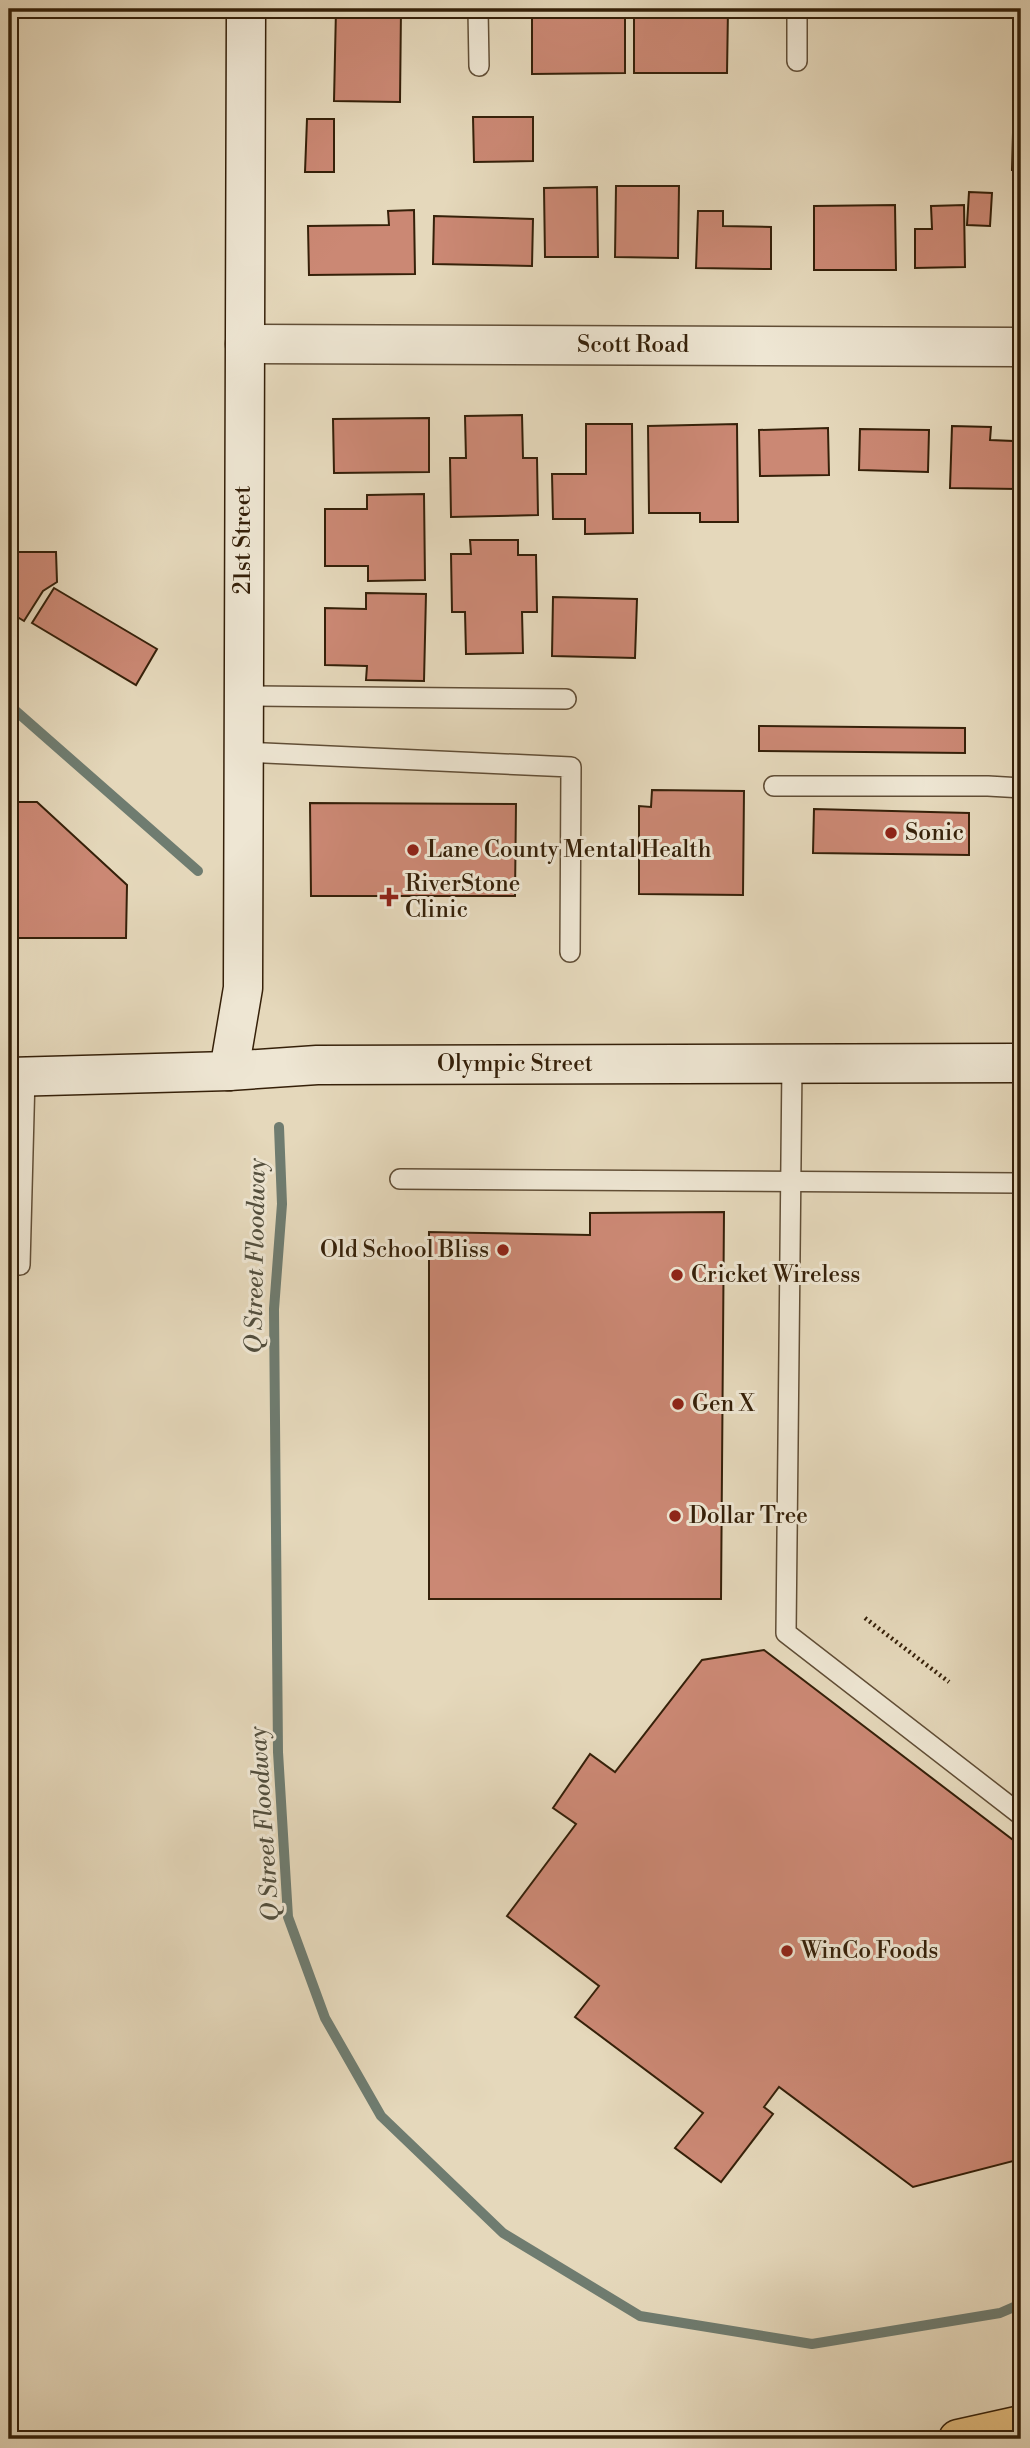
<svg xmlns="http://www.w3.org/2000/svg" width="1030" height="2448" viewBox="0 0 1030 2448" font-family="'Libre Bodoni',serif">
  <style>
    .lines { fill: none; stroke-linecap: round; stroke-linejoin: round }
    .stream { stroke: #6f7c70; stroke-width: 10 }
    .building { fill: #cb8874; stroke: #352009; stroke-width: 2 }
    .lane-casing { stroke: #614e36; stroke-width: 22 }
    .street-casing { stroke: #614e36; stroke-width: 41 }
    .secondary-casing { stroke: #352009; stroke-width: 41 }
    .highway-casing { stroke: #352009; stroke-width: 41 }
    .path { stroke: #352009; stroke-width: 4.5; stroke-dasharray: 2 3.5; stroke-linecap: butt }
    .lane { stroke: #eee6d3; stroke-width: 19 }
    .street { stroke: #eee6d3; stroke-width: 38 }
    .secondary { stroke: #eee6d3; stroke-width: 38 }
    .highway { stroke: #e2bc7e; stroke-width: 38 }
    .poi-dot { fill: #8f2418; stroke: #eee6d3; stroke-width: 2.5 }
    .labels { text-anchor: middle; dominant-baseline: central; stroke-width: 6; stroke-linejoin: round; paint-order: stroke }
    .street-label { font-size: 23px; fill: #352009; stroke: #eee6d3 }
    .poi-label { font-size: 23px; fill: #352009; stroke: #eee6d3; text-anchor: start }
    .water-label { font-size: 24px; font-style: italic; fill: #524e3d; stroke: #eee6d3 }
  </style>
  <rect width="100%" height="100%" fill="#e5d8bb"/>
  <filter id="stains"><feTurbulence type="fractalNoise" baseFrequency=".00286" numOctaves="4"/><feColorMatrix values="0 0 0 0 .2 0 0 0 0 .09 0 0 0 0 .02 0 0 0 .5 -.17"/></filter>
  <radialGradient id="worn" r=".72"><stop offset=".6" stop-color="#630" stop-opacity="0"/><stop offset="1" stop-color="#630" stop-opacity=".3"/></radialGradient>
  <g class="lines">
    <g class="stream">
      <polyline points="9,705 198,871"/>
      <polyline points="279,1127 282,1204 274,1309 278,1752 288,1917 325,2018 381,2116 503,2233 640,2316 812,2344 1000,2313 1021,2304"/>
    </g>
  </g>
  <g class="building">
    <polygon points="336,9 401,9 400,102 334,101"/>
    <polygon points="532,9 625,9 625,73 532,74"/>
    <polygon points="634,9 728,9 727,73 634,73"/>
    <polygon points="473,117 533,117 533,161 474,162"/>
    <polygon points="307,119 334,119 334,172 305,172"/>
    <polygon points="1013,133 1021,133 1021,170 1012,170"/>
    <polygon points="616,186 679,186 678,258 615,257"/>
    <polygon points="597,187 598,257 545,257 544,188"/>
    <polygon points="969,192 992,193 990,226 967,225"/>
    <polygon points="895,205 896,270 814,270 814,206"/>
    <polygon points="964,205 965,267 915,268 915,229 932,229 931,206"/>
    <polygon points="414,210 415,274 309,275 308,226 389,225 388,211"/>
    <polygon points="698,211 723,211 723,226 771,227 771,269 696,268"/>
    <polygon points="434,216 533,219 532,266 433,264"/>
    <polygon points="522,415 523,458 537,458 538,515 451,517 450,458 466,458 465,416"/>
    <polygon points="429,418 429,472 334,473 333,419"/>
    <polygon points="586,424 632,424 633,533 585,534 585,519 553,519 552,474 586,474"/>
    <polygon points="737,424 738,522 700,522 700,513 649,513 648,426"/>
    <polygon points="952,426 991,427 990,440 1013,441 1013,449 1021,450 1021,489 950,488"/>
    <polygon points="828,428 829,475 760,476 759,430"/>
    <polygon points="860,429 929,430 928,472 859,470"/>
    <polygon points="424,494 425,580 368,581 368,566 325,566 325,509 367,509 367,495"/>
    <polygon points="470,540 518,540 518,555 536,555 537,612 522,612 523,653 466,654 465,612 452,612 451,554 471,554"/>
    <polygon points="9,552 56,552 57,582 43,591 24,621 9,612"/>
    <polygon points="54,588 157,649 136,685 32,623"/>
    <polygon points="366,593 426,594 424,681 366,680 367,666 325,665 325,608 366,609"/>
    <polygon points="553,597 637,599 635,658 552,656"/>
    <polygon points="759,726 965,728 965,753 759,751"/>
    <polygon points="652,790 744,791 743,895 639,894 639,806 651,807"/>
    <polygon points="9,802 37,802 127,885 126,938 9,938"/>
    <polygon points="310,803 516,804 515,896 311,896"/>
    <polygon points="814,809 969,813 969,855 813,853"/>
    <polygon points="724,1212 721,1599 429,1599 429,1232 590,1235 590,1213"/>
    <polygon points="764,1650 1021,1846 1021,2159 913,2187 779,2087 764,2107 773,2114 721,2182 675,2148 703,2113 575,2017 599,1986 507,1916 576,1824 553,1808 590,1754 615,1772 702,1660"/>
  </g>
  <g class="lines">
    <defs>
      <g id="lane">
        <polyline points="478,9 479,66"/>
        <polyline points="797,9 797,61"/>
        <polyline points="243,696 566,699"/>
        <polyline points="243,752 571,767 570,952"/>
        <polyline points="774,786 988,786 1021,788"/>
        <polyline points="792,1064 786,1633 1021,1815"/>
        <polyline points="400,1179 1021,1183"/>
        <polyline points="9,1265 20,1265 25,1076"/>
      </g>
      <polyline id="street" points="245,344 1021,347"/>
      <g id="secondary">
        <polyline points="229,1071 243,988 246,9"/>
        <polyline points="9,1077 229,1071 317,1065 1021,1063"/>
      </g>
      <polyline id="highway" points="958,2439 1021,2425"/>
    </defs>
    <use href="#lane" class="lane-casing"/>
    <use href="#street" class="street-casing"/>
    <use href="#secondary" class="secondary-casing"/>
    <use href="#highway" class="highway-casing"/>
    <polyline class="path" points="865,1618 949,1682"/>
    <use href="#lane" class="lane"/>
    <use href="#street" class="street"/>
    <use href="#secondary" class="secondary"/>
    <use href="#highway" class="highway"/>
  </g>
  <g class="poi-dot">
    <circle cx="891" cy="833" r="7"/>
    <circle cx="413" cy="850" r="7"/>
    <path d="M385.5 886.5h7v7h7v7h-7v7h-7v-7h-7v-7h7z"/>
    <circle cx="503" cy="1250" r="7"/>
    <circle cx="677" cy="1275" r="7"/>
    <circle cx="678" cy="1404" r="7"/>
    <circle cx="675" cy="1516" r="7"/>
    <circle cx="787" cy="1951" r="7"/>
  </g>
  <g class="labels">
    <g class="street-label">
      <text x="633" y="345">Scott Road</text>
      <text transform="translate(243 540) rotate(-90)">21st Street</text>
      <text x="515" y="1064">Olympic Street</text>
    </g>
    <g class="poi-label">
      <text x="905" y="833">Sonic</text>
      <text x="427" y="850">Lane County Mental Health</text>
      <text x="405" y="884">RiverStone<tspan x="405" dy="26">Clinic</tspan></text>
      <text x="489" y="1250" text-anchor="end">Old School Bliss</text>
      <text x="691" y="1275">Cricket Wireless</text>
      <text x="692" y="1404">Gen X</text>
      <text x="689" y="1516">Dollar Tree</text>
      <text x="801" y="1951">WinCo Foods</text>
    </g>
    <g class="water-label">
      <text transform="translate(256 1256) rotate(-89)">Q Street Floodway</text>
      <text transform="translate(265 1824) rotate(-94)">Q Street Floodway</text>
    </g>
  </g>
  <rect width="1030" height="2448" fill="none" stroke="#e5d8bb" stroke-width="35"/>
  <rect x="10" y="10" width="1009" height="2427" fill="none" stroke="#352009" stroke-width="3.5"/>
  <rect x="18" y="18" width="995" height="2413" fill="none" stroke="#352009" stroke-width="2"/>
  <rect width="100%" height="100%" filter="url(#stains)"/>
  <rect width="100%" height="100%" fill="url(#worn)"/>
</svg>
